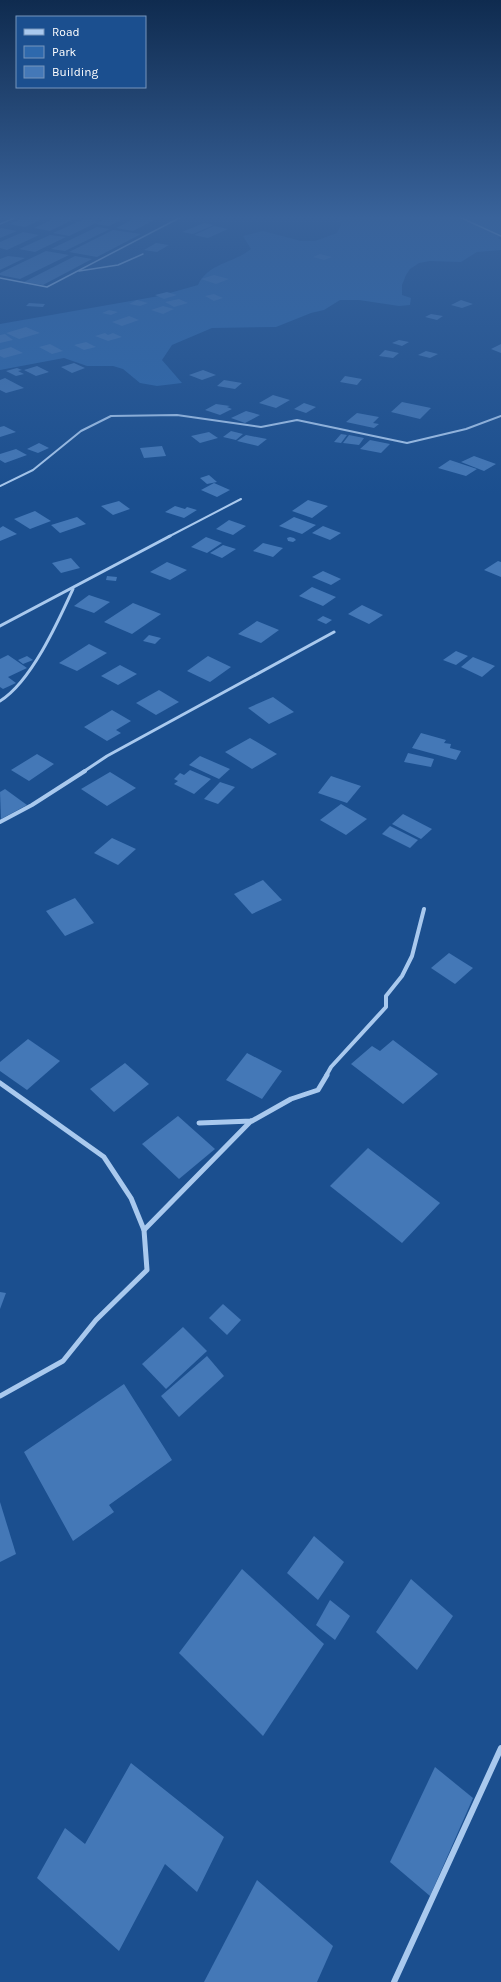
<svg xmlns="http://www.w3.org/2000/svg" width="501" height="1982" viewBox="0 0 501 1982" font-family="Karla,sans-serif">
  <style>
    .green { fill: #2e69ad }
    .building { fill: #4478b7 }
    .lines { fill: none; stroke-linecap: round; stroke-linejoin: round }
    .lane { stroke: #a9c9ee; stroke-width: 1.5 }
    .street-far5 { stroke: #a9c9ee; stroke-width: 1.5 }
    .street-far4 { stroke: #a9c9ee; stroke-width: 2 }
    .street-far3 { stroke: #a9c9ee; stroke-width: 3 }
    .street-far2 { stroke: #a9c9ee; stroke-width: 4 }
    .street-far1 { stroke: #a9c9ee; stroke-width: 5 }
    .street { stroke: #a9c9ee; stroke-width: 6 }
  </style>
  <rect width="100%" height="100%" fill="#1b4f8f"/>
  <path class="green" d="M 336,216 L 501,216 L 501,237 L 498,238 L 501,240 L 501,250 L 477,252 L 461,262 L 430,261 L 419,263 L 410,269 L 406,275 L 402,285 L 402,295 L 411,298 L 410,305 L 399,306 L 359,300 L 340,300 L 324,310 L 311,313 L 276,327 L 212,328 L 172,345 L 162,360 L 182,383 L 157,386 L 140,383 L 123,369 L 113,366 L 87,366 L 64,358 L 0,370 L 0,324 L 159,296 L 198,285 C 208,263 234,263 251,249 L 243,236 L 263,231 L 301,241 L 315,241 L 337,233 L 341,225 Z"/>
  <g class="building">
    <polygon points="28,216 49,216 25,227 9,224"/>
    <polygon points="60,216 78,217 50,231 34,228"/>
    <polygon points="112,216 129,216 109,226 95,224"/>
    <polygon points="140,216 162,216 133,231 116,228"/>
    <polygon points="84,219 100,221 69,236 53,233"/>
    <polygon points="204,223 214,225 193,234 182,232"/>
    <polygon points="214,226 228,229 208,238 194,235"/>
    <polygon points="97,227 110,229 65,251 51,249"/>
    <polygon points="0,229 1,228 17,231 0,238"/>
    <polygon points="113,230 141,234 97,257 69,252"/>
    <polygon points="23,232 39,235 7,250 0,248 0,242"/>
    <polygon points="50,235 66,237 35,252 19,249"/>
    <polygon points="156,243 169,245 157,252 144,250"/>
    <polygon points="46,251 69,255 20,279 0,275 0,273"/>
    <polygon points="320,254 332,257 324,260 313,257"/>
    <polygon points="8,256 25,258 0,270 0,259"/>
    <polygon points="75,256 92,259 43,285 24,282"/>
    <polygon points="214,275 229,279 216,284 201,279"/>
    <polygon points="167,292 177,295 164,299 155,295"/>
    <polygon points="214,294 223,298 214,301 205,296"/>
    <polygon points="179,299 188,303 174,307 165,302"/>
    <polygon points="137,300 148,303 140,306 129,304"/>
    <polygon points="461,300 473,304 462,308 451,305"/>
    <polygon points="29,303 45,304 43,307 26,306"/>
    <polygon points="163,306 174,309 163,314 151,310"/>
    <polygon points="109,310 118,312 111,315 102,313"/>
    <polygon points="431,314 443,316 437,320 425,317"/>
    <polygon points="129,316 139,320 122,326 112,322"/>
    <polygon points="26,327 40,333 19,339 6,333"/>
    <polygon points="105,333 108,335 113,333 122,337 108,341 95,336"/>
    <polygon points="5,334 13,340 0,343 0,335"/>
    <polygon points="399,340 409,342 402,346 392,343"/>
    <polygon points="86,342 96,347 84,350 74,345"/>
    <polygon points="50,344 63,351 52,354 39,347"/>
    <polygon points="501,344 501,353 491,349"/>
    <polygon points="11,347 23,353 4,358 0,356 0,350"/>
    <polygon points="385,350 399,353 393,358 379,356"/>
    <polygon points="426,351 438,354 430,358 418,355"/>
    <polygon points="74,363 85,368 72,373 61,367"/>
    <polygon points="37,366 49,372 36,376 24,370"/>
    <polygon points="17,368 22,370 18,371 24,374 16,376 6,371"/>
    <polygon points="203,370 216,375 202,380 189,375"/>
    <polygon points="345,376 362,379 357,385 340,382"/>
    <polygon points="5,378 24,388 6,393 0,390 0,380"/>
    <polygon points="224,380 242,383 235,389 217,386"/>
    <polygon points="273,395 290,400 276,408 259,403"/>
    <polygon points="402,402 431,408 420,419 391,412"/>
    <polygon points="304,403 316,407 306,413 294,409"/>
    <polygon points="216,404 230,406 227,407 232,409 220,415 205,410"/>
    <polygon points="246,411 260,415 245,423 231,418"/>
    <polygon points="357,413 379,417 373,423 379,424 374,428 346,422"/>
    <polygon points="4,426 16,432 0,437 0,427"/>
    <polygon points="231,431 243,434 236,440 223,437"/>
    <polygon points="209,432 218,438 200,443 191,436"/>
    <polygon points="341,434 347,435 341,443 334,442"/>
    <polygon points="246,435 267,439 258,446 237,441"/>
    <polygon points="349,435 364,438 359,445 343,443"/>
    <polygon points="370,440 390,444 381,453 360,449"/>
    <polygon points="39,443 49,448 38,453 27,449"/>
    <polygon points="162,446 166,456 144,458 140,448"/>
    <polygon points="16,449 27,455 5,463 0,460 0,454"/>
    <polygon points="474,456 496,464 484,471 461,462"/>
    <polygon points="450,460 477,469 466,476 438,468"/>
    <polygon points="209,475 217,482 207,484 200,478"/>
    <polygon points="214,483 230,490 217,497 201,490"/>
    <polygon points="308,500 328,506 312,518 292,511"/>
    <polygon points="119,501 130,509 113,515 101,506"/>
    <polygon points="175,506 185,509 187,507 197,510 184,518 165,512"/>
    <polygon points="35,511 51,521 30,529 14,519"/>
    <polygon points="77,517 86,524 60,533 51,525"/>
    <polygon points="294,517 316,525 302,534 279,526"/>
    <polygon points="229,520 246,526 233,535 216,529"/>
    <polygon points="3,526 17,534 0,541 0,528"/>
    <polygon points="323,526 341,533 330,540 312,533"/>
    <polygon points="206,537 222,543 207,553 191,547"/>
    <polygon points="290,537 294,538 296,540 293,542 288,541 287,538"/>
    <polygon points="263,543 283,548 273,557 253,551"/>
    <polygon points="223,545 236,549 222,558 210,553"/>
    <polygon points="71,558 80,568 61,573 52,563"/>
    <polygon points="498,561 501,562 501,577 484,570"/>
    <polygon points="167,562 187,570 170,580 150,572"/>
    <polygon points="323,571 341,579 331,585 312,577"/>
    <polygon points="107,576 117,577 116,581 106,580"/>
    <polygon points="312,587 336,597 323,606 299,596"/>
    <polygon points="89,595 110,602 94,613 74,606"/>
    <polygon points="133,603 161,614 132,634 104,622"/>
    <polygon points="362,605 383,615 369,624 348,614"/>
    <polygon points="323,616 332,620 326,624 317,620"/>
    <polygon points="257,621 279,630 261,643 238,634"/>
    <polygon points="149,635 161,638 155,644 143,641"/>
    <polygon points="89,644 107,653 77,671 59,663"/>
    <polygon points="456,651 468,656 456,665 443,660"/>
    <polygon points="8,655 27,668 8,677 16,683 3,689 0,687 0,659"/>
    <polygon points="27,656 33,660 23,664 18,660"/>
    <polygon points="208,656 231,667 210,682 187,671"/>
    <polygon points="473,657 495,666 482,677 461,667"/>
    <polygon points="120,665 137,674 118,685 101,676"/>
    <polygon points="159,690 179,702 156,715 136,703"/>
    <polygon points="273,697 294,712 269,724 248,708"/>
    <polygon points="112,710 131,721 116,730 121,733 107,741 84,727"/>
    <polygon points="421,733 446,740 444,743 451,744 450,748 461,751 456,760 412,748"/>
    <polygon points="250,738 277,754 252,769 225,752"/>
    <polygon points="408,753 434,759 431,767 404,762"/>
    <polygon points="37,754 54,764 29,781 11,770"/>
    <polygon points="200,756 230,769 219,779 189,765"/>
    <polygon points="190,770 211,779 194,794 174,784 178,781 174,779 180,773 184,775"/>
    <polygon points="110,772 136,788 107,806 81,789"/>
    <polygon points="331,776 361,786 347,803 318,793"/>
    <polygon points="220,782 235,787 218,804 204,799"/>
    <polygon points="5,789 27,805 1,819 0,792"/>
    <polygon points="341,804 367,819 346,835 320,820"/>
    <polygon points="403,814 432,829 421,839 392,824"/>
    <polygon points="390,826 418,840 410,848 382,834"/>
    <polygon points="112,838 136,849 118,865 94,853"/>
    <polygon points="263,880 282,900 252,914 234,894"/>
    <polygon points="75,898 94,923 65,936 46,911"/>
    <polygon points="449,953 473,968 455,984 431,968"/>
    <polygon points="28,1039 60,1061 27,1090 0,1071 0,1062"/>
    <polygon points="393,1040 438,1074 403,1104 351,1064 372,1046 380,1051"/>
    <polygon points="247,1053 282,1071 262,1099 226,1080"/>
    <polygon points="125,1063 149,1084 114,1112 90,1089"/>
    <polygon points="178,1116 215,1149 179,1179 142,1144"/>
    <polygon points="368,1148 440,1203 402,1243 330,1186"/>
    <polygon points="0,1292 6,1293 0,1309"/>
    <polygon points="223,1304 241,1320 227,1335 209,1318"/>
    <polygon points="183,1327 207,1351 166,1389 142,1364"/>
    <polygon points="207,1356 224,1376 179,1417 161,1396"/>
    <polygon points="124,1384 172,1460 109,1505 114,1512 73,1541 24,1452"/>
    <polygon points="0,1502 16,1554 0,1562"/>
    <polygon points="314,1536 344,1562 318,1600 287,1573"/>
    <polygon points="242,1569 324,1644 263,1736 179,1653"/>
    <polygon points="411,1579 453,1616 417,1670 376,1632"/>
    <polygon points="330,1600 350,1616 335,1640 316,1625"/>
    <polygon points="131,1763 224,1837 197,1892 165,1864 119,1951 37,1878 65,1828 85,1844"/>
    <polygon points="435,1767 473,1798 430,1896 390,1862"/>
    <polygon points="257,1880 333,1946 317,1982 204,1982"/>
  </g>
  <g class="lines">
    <g class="lane">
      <polyline points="0,224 19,216"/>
      <polyline points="79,271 118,265 143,254"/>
      <polyline points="0,278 47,287 183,216"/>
    </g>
    <polyline class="street-far5" points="457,216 501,236"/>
    <g class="street-far4">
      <polyline points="0,486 33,470 81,431 111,416 177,415 261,427 297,420 407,443 466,429 501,416"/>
      <polyline points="168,537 241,499"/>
    </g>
    <g class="street-far3">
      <polyline points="0,626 170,536"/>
      <path d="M 0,701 C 31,682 58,622 73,589"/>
      <polyline points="83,772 107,756 334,632"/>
    </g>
    <g class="street-far2">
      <polyline points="0,822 32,805 85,771"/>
      <polyline points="326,1076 331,1067 386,1007 386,996 402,976 412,956 424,909"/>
    </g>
    <g class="street-far1">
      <polyline points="0,1083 104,1157 131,1198 144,1230 147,1270 96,1320 63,1361 0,1396"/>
      <polyline points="199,1123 252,1121 291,1099 318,1090 327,1075"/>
      <polyline points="144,1230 251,1121"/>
    </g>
    <polyline class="street" points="394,1982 501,1748"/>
  </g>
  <linearGradient id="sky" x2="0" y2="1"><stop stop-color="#0f2b4f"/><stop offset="0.44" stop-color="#39639b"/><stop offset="1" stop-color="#39639b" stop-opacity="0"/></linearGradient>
  <rect width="501" height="494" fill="url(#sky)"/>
  <rect x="16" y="16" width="130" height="72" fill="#1b4f8f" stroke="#7695bc"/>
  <rect x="24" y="29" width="20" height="6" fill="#a9c9ee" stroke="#7695bc"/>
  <text x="52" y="36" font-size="12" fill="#ffffff">Road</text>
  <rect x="24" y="46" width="20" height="12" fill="#2e69ad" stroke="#7695bc"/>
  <text x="52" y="56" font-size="12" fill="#ffffff">Park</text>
  <rect x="24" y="66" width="20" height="12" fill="#4478b7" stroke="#7695bc"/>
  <text x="52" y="76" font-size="12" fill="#ffffff">Building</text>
</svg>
